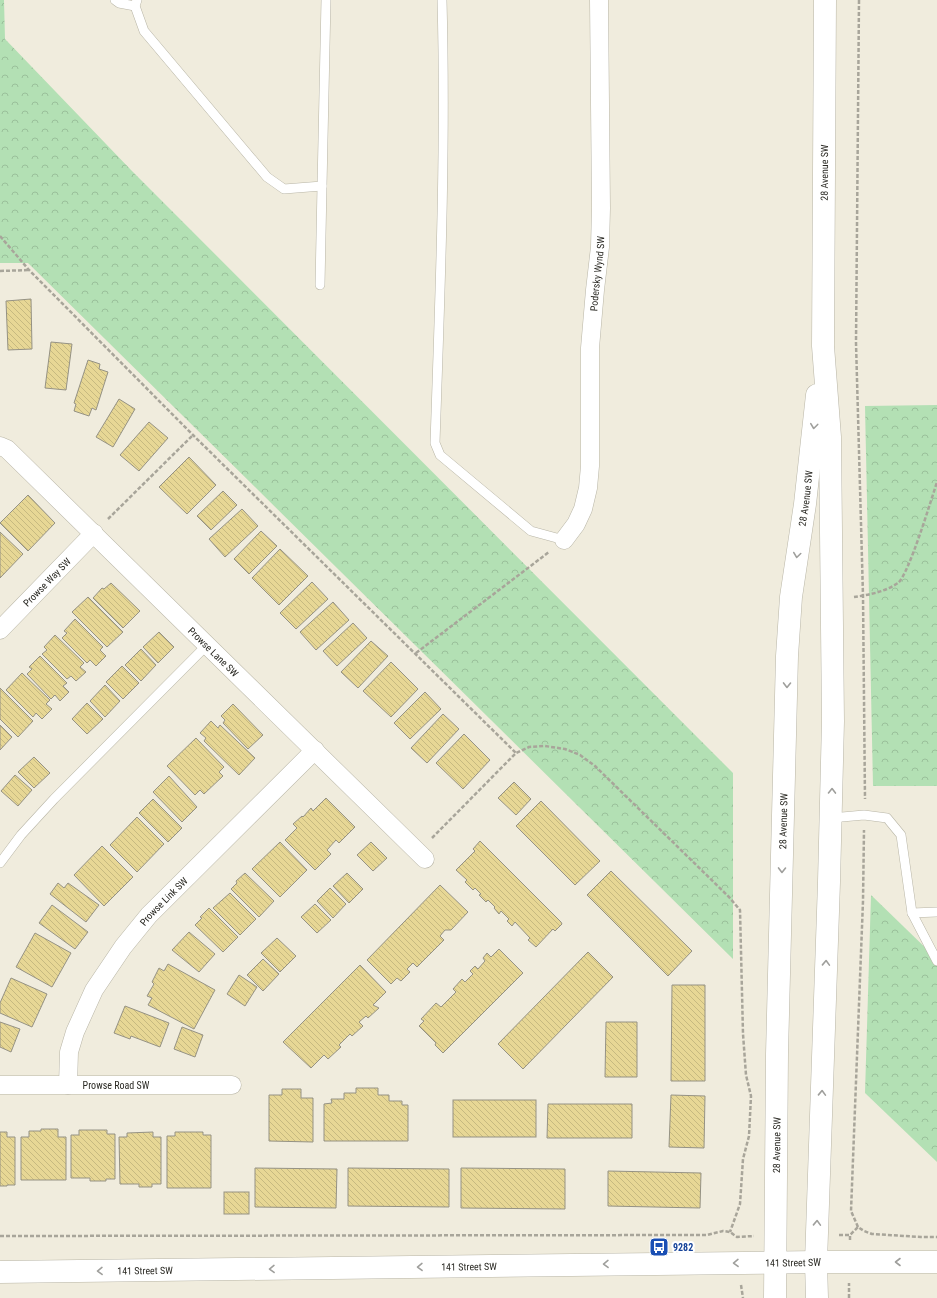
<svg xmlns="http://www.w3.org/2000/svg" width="937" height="1298" viewBox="0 0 937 1298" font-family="'Roboto Condensed',sans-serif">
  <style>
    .forest { fill: url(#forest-crowns) }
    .building { fill: url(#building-back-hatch); stroke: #959284 }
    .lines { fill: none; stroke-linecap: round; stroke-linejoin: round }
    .service-casing { stroke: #b8b5a6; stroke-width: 10 }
    .minor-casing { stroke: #b8b5a6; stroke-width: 19 }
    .secondary-casing { stroke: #b8b5a6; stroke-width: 23 }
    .path { stroke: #a8a59a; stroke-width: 2.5; stroke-dasharray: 4 2; stroke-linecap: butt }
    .service { stroke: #fff; stroke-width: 9 }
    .minor { stroke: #fff; stroke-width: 18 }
    .secondary { stroke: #fff; stroke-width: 22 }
    .oneway { stroke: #9f9f9c }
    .labels { text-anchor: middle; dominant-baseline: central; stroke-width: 4; stroke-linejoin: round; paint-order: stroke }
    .street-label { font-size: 10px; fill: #2a2923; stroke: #fff }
    .transit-label { font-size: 10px; font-weight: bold; fill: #164399; stroke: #fff; text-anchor: start }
  </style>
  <defs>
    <pattern id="forest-crowns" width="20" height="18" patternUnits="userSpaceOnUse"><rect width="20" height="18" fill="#b3e0b4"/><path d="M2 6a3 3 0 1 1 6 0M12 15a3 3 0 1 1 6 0" fill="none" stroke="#9ac09a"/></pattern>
    <pattern id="building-back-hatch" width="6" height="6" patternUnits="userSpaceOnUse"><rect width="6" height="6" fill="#e7d795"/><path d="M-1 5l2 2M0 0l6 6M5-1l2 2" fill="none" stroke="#c6b980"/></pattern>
  </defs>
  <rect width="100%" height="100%" fill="#f0ecdd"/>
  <g class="forest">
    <polygon points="0,0 4,0 5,39 131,170 733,773 733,959 28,263 0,263"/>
    <polygon points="937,405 937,786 873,786 865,406"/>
    <polygon points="871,895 937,959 937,1162 865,1093"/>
  </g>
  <g class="building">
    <polygon points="31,299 32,349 8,350 6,301"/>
    <polygon points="51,342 72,344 66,390 45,388"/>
    <polygon points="88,360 100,364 99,369 108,372 96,410 92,408 89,416 74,411 76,404 74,403"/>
    <polygon points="119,399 135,409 113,447 96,437"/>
    <polygon points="149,422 168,438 139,471 120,455"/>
    <polygon points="189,457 216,485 187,514 159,487"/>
    <polygon points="223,491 237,505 211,530 197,516"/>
    <polygon points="28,495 55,523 28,551 0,523"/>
    <polygon points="242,509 258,526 225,557 209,539"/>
    <polygon points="261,531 277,546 249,574 234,559"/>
    <polygon points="0,532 23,554 0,578"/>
    <polygon points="280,549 308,576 279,605 252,578"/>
    <polygon points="312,582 328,599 296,629 280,613"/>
    <polygon points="111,583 140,611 123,628 93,598 102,588 104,589"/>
    <polygon points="88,597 123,632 107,647 72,612"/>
    <polygon points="333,602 349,620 316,650 300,632"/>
    <polygon points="75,619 103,647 100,650 106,656 96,666 90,660 87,663 62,638 67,633 64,631"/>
    <polygon points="353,623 367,638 337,666 323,651"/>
    <polygon points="159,632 174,647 158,663 143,647"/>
    <polygon points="55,635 84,663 80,667 86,672 76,681 71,676 67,679 42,654 47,650 44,647"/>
    <polygon points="371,641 388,656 358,688 341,672"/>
    <polygon points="141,649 156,665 141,681 125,665"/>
    <polygon points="40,656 67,683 63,686 69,692 60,701 55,695 51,699 27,674 32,669 29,667"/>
    <polygon points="391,662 418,689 391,717 363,691"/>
    <polygon points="122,666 139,683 123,699 106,682"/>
    <polygon points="22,673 50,700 46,704 52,709 42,719 36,713 33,717 6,690"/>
    <polygon points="105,685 120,701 105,717 90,701"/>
    <polygon points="0,688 33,721 18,737 0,719"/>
    <polygon points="425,692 441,709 410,739 394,723"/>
    <polygon points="87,703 103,719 87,734 72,719"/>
    <polygon points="233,704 263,735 248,749 223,723 225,720 221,716"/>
    <polygon points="443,714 459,729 427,763 411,748"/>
    <polygon points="211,721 218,728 220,725 255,758 239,775 204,741 206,738 200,733"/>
    <polygon points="0,725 12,737 0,750"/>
    <polygon points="464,734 490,760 463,789 436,763"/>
    <polygon points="196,738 224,767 219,772 223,776 204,794 200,790 195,795 167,766"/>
    <polygon points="34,757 50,773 34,788 18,772"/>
    <polygon points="15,775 32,790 18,806 1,791"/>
    <polygon points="169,776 197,807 182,822 153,792"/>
    <polygon points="514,782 531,799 516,815 498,798"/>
    <polygon points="326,798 355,827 339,843 336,840 327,850 331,854 315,870 285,840 297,828 293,824 302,816 303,817 311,808 313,811"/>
    <polygon points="153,799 182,828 168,842 139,813"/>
    <polygon points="541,801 600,861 575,885 516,826"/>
    <polygon points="137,817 164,844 137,872 110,845"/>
    <polygon points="480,841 561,922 562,924 555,931 553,929 536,947 528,940 530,938 515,922 512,926 507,921 509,919 501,911 499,914 494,908 495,907 488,900 486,902 479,895 481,894 475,888 473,890 465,882 467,880 456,870 475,851 473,849"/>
    <polygon points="280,842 307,870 280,897 252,869"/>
    <polygon points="371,842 387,858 373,871 357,855"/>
    <polygon points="102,846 133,877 104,906 74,875"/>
    <polygon points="611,871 692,951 668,976 587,895"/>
    <polygon points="245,873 274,901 259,917 231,889 237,883 236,881"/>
    <polygon points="347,873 363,889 349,903 333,886"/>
    <polygon points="58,883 64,888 68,883 99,905 86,922 50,894"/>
    <polygon points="440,885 468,912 451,930 445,930 440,936 444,940 417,967 413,963 407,969 410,972 401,981 397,978 391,984 367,960"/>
    <polygon points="330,888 346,904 333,918 317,901"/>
    <polygon points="230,893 256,919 240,935 213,908"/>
    <polygon points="315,904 331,920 317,933 301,917"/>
    <polygon points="52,905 88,932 75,949 39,923"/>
    <polygon points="209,908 238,937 223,952 195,925 202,918 200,917"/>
    <polygon points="189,932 215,954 199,972 172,950"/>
    <polygon points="35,933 71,953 52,987 16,967"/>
    <polygon points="277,938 296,956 280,972 261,953"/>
    <polygon points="499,949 523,973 443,1053 435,1045 436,1043 419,1026 424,1021 421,1019 436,1003 441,1007 456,992 453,989 462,979 465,982 473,974 470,971 475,966 478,969 485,961 483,958 487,953 491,957"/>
    <polygon points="588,952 613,977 523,1069 498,1044"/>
    <polygon points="263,959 279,974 263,991 247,975"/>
    <polygon points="168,964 215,990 194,1029 148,1005 152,998 147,996 154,984 152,982 159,968 164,971"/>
    <polygon points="360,965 386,992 373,1005 379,1008 368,1018 366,1016 359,1022 363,1026 352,1036 350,1034 339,1045 341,1047 328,1059 324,1055 311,1068 283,1042"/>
    <polygon points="239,975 257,987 245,1006 227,994"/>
    <polygon points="11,978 47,994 32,1027 0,1013 0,1003"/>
    <polygon points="672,985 705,985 705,1081 671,1081"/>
    <polygon points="125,1006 169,1023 160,1047 131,1036 130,1039 114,1033"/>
    <polygon points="0,1022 20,1029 11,1052 0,1047"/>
    <polygon points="606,1022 637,1022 637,1077 605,1077"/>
    <polygon points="182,1027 203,1035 195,1057 174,1049"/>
    <polygon points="356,1088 378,1088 378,1095 389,1095 389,1101 402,1101 402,1105 408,1105 408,1141 324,1141 324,1104 332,1103 331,1099 344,1099 344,1093 356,1093"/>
    <polygon points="282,1089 301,1089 301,1098 313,1098 313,1142 269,1141 269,1095 282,1095"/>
    <polygon points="671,1095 705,1096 704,1148 669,1147"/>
    <rect x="453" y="1100" width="83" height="37"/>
    <polygon points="548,1104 632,1104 632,1138 547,1138"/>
    <polygon points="41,1129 58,1129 58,1137 66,1137 66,1180 21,1180 21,1137 29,1137 29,1131 41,1131"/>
    <polygon points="79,1130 107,1130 107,1134 115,1134 115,1179 106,1179 106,1181 90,1181 90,1178 71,1178 71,1135 79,1135"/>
    <polygon points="0,1132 7,1132 7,1137 15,1137 15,1185 7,1185 7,1186 0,1186"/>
    <polygon points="153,1132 153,1137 161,1137 161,1184 152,1184 152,1187 139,1187 139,1184 120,1184 119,1137 127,1137 127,1133"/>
    <polygon points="175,1132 203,1132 203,1135 211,1135 211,1188 167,1188 167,1136 175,1136"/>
    <polygon points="255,1168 337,1169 336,1208 255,1207"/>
    <polygon points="348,1168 449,1169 449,1207 348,1206"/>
    <polygon points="461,1168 565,1169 565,1209 461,1208"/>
    <polygon points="608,1171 701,1173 700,1208 608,1206"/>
    <rect x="224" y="1192" width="25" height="22"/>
  </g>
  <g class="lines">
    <defs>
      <g id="service">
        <polyline points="115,0 119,3 135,6"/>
        <polyline points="137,0 135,6 144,31 267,177 284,189 322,186 326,0"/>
        <path d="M 442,0 C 446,148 440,295 435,443 L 440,455 L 531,531 L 564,540"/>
        <polyline points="320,285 322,186"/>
        <polyline points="831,818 864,815 887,818 901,835 912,913 937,961"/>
        <polyline points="0,863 21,835 54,799 207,645"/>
        <polyline points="912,913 937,912"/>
      </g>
      <g id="minor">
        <path id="s1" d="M 0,446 L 7,449 L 425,859"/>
        <path id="s2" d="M 564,540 L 576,524 L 583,509 L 588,488 L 590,466 L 590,348 L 595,290 L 600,247 L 601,208 L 599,0"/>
        <path id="s3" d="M 0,630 L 94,533"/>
        <path id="s4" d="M 0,1085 L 232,1085"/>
        <path id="s5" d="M 68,1085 L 69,1052 L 75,1032 L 94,990 L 123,947 L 149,915 L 315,750"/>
      </g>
      <g id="secondary">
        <path id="s6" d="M 0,1272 L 816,1262 L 937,1262"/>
        <path id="s7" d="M 775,1298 L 777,1054 L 787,656 L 791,597 L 805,504 L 817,395"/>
        <path id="s8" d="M 817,1298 L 816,1262 L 829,882 L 833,721 L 830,437 L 823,346 L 825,0"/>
      </g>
    </defs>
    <use href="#service" class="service-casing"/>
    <use href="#minor" class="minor-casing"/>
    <use href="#secondary" class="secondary-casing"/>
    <g class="path">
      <polyline points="859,0 856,343 863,596 865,799"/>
      <polyline points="0,236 29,270 193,435 516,753"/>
      <polyline points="0,271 29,270"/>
      <polyline points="108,519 193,435"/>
      <path d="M 854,597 C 868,595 885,592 898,583 C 909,574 931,500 937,482"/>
      <polyline points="416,653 549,552"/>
      <polyline points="432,838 516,753 529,747 545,746 565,749 580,755 595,766 729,897 740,910 743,1034 746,1075 751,1096 749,1136 743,1159 740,1204 730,1232"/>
      <polyline points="858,1227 851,1211 863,901 864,830"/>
      <polyline points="839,1235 850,1235"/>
      <polyline points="0,1236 707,1235 723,1231 730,1232 737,1237 754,1236"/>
      <polyline points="850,1240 850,1235 858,1227 864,1231 872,1234 921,1237 937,1237"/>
      <polyline points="741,1285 743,1298"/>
      <polyline points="849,1298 849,1283"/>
    </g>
    <use href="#service" class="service"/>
    <use href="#minor" class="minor"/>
    <use href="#secondary" class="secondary"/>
  </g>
  <defs><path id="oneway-chevron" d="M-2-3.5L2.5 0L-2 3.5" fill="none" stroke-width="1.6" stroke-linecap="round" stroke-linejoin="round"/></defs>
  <g class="oneway">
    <use href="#oneway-chevron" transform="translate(814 426) rotate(97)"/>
    <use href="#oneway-chevron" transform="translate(797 555) rotate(98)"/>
    <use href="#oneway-chevron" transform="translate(787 685) rotate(91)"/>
    <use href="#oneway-chevron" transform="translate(832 791) rotate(-89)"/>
    <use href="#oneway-chevron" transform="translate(782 870) rotate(91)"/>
    <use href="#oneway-chevron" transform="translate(826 963) rotate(-88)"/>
    <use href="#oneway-chevron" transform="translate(822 1093) rotate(-88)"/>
    <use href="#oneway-chevron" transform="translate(817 1223) rotate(-88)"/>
    <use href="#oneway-chevron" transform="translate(898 1262) rotate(-180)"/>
    <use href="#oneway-chevron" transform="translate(736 1263) rotate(179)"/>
    <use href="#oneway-chevron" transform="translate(606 1264) rotate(179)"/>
    <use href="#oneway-chevron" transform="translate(420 1267) rotate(179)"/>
    <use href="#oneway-chevron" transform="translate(272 1269) rotate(179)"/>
    <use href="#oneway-chevron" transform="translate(100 1271) rotate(179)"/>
  </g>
  <defs>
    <symbol id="bus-square" viewBox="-11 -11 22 22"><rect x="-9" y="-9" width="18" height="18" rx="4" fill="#1a4fb4" stroke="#fff"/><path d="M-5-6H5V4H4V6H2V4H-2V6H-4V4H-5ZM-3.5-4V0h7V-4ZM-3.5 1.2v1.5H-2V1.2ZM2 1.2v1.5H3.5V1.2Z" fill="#fff"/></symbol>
  </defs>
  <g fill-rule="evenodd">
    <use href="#bus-square" x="648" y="1236" width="22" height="22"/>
  </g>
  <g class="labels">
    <g class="street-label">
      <text stroke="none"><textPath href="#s8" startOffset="1126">28 Avenue SW</textPath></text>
      <text stroke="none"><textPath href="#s2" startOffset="273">Podersky Wynd SW</textPath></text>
      <text stroke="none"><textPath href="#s7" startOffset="801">28 Avenue SW</textPath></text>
      <text stroke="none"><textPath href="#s3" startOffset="67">Prowse Way SW</textPath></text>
      <text stroke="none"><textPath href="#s1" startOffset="297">Prowse Lane SW</textPath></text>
      <text stroke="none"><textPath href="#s7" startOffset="477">28 Avenue SW</textPath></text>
      <text stroke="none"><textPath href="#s5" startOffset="213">Prowse Link SW</textPath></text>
      <text stroke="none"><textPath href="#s4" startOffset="116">Prowse Road SW</textPath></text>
      <text stroke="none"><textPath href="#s7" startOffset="153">28 Avenue SW</textPath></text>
      <text stroke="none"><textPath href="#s6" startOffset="793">141 Street SW</textPath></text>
      <text stroke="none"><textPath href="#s6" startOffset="469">141 Street SW</textPath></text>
      <text stroke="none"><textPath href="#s6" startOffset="145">141 Street SW</textPath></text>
    </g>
    <g class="transit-label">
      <text x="673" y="1247">9282</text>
    </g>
  </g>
</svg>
